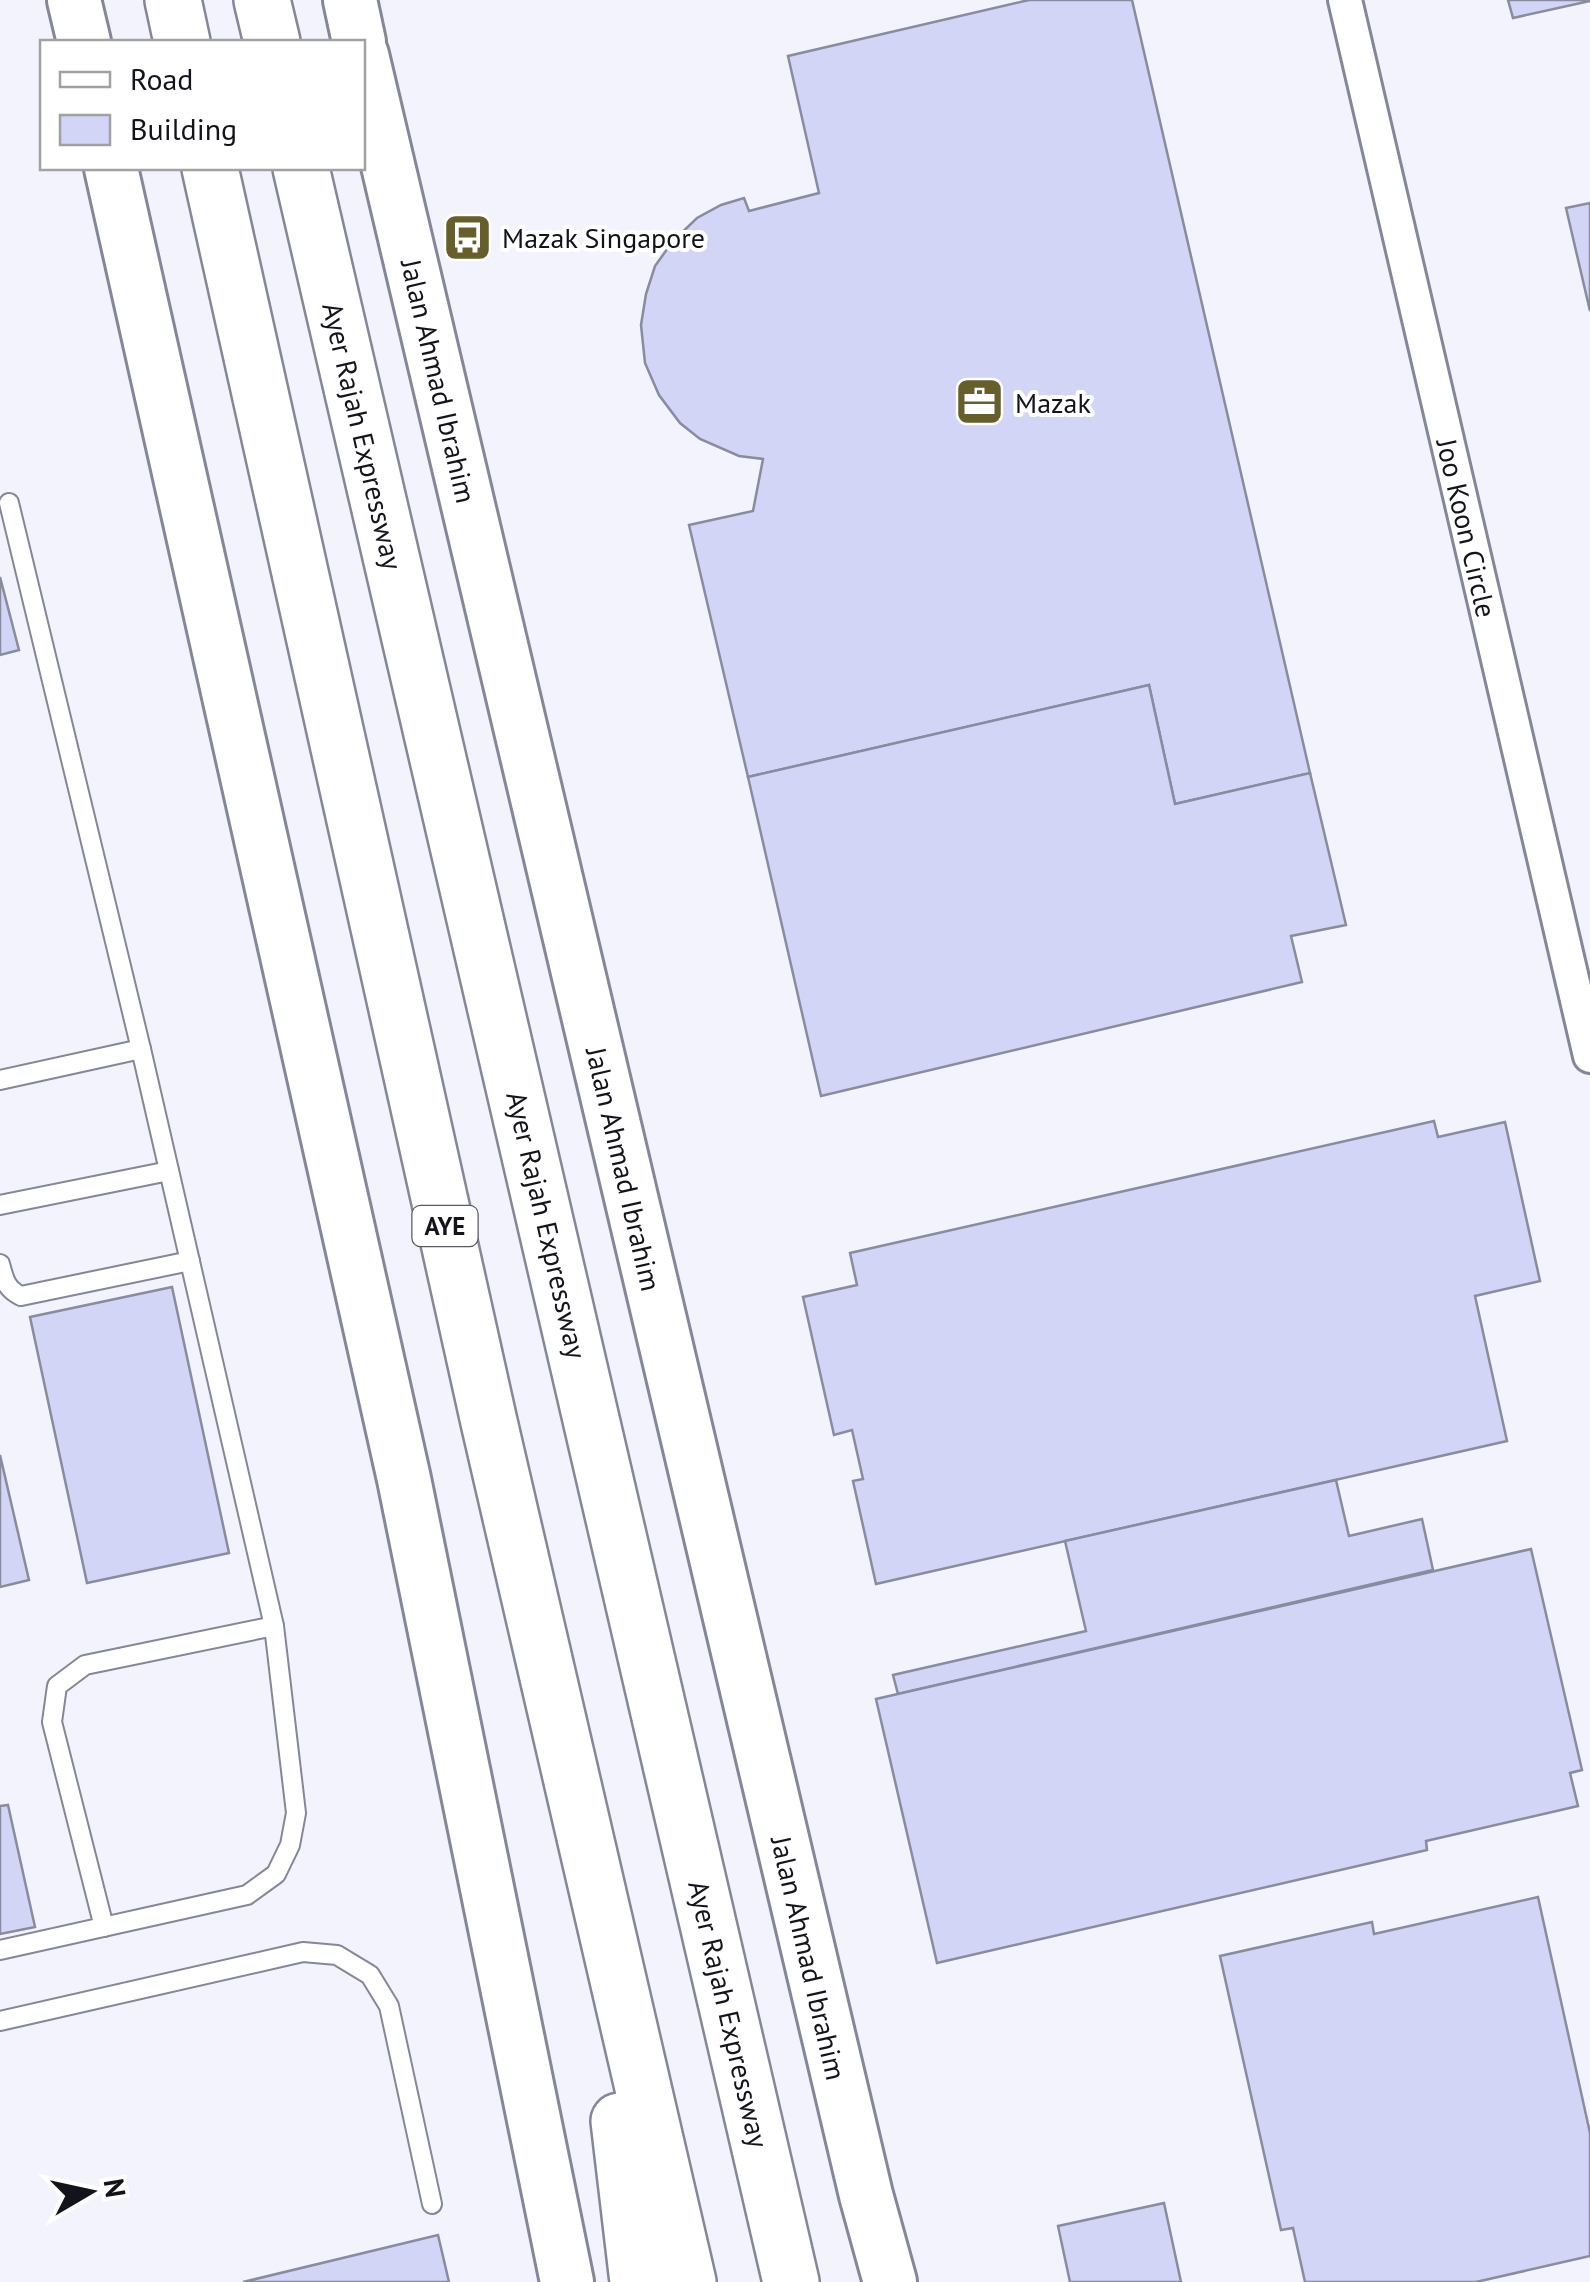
<svg xmlns="http://www.w3.org/2000/svg" width="1590" height="2282" viewBox="0 0 1590 2282" font-family="'PT Sans',sans-serif">
  <style>
    .building { fill: #d2d5f6; stroke: #898b9e; stroke-width: 2.5 }
    .lines { fill: none; stroke-linecap: round; stroke-linejoin: round }
    .service-casing { stroke: #848699; stroke-width: 22 }
    .minor-casing { stroke: #848699; stroke-width: 38 }
    .primary-casing { stroke: #848699; stroke-width: 58 }
    .motorway-casing { stroke: #848699; stroke-width: 60 }
    .service { stroke: #fff; stroke-width: 18 }
    .minor { stroke: #fff; stroke-width: 32 }
    .primary { stroke: #fff; stroke-width: 52 }
    .motorway { stroke: #fff; stroke-width: 55 }
    .labels { text-anchor: middle; dominant-baseline: central; stroke-width: 8; stroke-linejoin: round; paint-order: stroke }
    .shield { fill: #fff; stroke: #5a5a5f; stroke-width: 2.5 }
    .shield-label { font-size: 25px; font-weight: bold; fill: #13141b }
    .poi-label { font-size: 28px; fill: #13141b; stroke: #fff; text-anchor: start }
    .street-label { font-size: 28px; fill: #13141b; stroke: #fff }
  </style>
  <rect width="100%" height="100%" fill="#f2f3fc"/>
  <g class="building">
    <polygon points="1029,0 1132,0 1310,773 1175,804 1149,685 748,777 689,525 753,511 763,459 739,456 700,439 680,423 659,395 645,363 641,325 646,294 655,266 673,241 697,218 721,205 744,198 749,211 819,193 788,56"/>
    <polygon points="1508,0 1590,0 1590,1 1513,18"/>
    <polygon points="1590,203 1590,311 1566,208"/>
    <polygon points="0,577 19,650 0,655"/>
    <polygon points="1149,685 1175,804 1310,773 1346,925 1291,936 1302,982 821,1096 748,777"/>
    <polygon points="1434,1121 1438,1137 1505,1122 1540,1281 1475,1296 1507,1441 876,1584 853,1481 863,1479 852,1430 834,1435 803,1297 857,1285 850,1253"/>
    <polygon points="172,1287 229,1553 87,1583 30,1317"/>
    <polygon points="0,1455 29,1580 0,1587"/>
    <polygon points="1336,1480 1349,1536 1422,1519 1433,1570 898,1694 893,1675 1086,1631 1065,1541"/>
    <polygon points="1531,1549 1582,1770 1570,1773 1578,1806 1426,1841 1427,1850 937,1963 876,1699"/>
    <polygon points="8,1805 35,1927 0,1934 0,1806"/>
    <polygon points="1538,1897 1590,2133 1590,2256 1476,2282 1305,2282 1293,2228 1281,2230 1220,1956 1372,1922 1374,1934"/>
    <polygon points="1164,2203 1181,2282 1070,2282 1058,2226"/>
    <polygon points="438,2235 449,2282 243,2282"/>
  </g>
  <g class="lines">
    <defs>
      <g id="service">
        <polyline points="0,1080 141,1049"/>
        <polyline points="0,1205 169,1171"/>
        <path d="M 0,1264 C 4,1279 6,1289 21,1296 L 190,1261"/>
        <polyline points="104,1927 52,1722 57,1686 85,1665 274,1626"/>
        <polyline points="0,1950 247,1895 276,1874 290,1845 296,1813 274,1626 141,1049 9,503"/>
        <polyline points="0,2021 303,1952 337,1955 370,1975 389,2006 432,2204"/>
      </g>
      <polyline id="minor" points="1345,0 1590,1056"/>
      <g id="primary">
        <polyline points="74,0 84,42"/>
        <polyline points="350,0 359,42"/>
        <polyline points="362,55 866,2195 890,2282"/>
        <polyline points="111,168 404,1479 567,2282"/>
      </g>
      <g id="motorway">
        <polyline points="173,0 182,42"/>
        <polyline points="262,0 272,42"/>
        <polyline points="210,168 489,1422 688,2282"/>
        <polyline points="301,168 791,2282"/>
        <polyline points="619,2121 638,2282"/>
      </g>
    </defs>
    <use href="#service" class="service-casing"/>
    <use href="#minor" class="minor-casing"/>
    <use href="#primary" class="primary-casing"/>
    <use href="#motorway" class="motorway-casing"/>
    <use href="#service" class="service"/>
    <use href="#minor" class="minor"/>
    <use href="#primary" class="primary"/>
    <use href="#motorway" class="motorway"/>
  </g>
  <defs>
    <symbol id="bus-square" viewBox="-11 -11 22 22"><rect x="-9" y="-9" width="18" height="18" rx="4" fill="#665e2b" stroke="#fff"/><path d="M-5-6H5V4H4V6H2V4H-2V6H-4V4H-5ZM-3.5-4V0h7V-4ZM-3.5 1.2v1.5H-2V1.2ZM2 1.2v1.5H3.5V1.2Z" fill="#fff"/></symbol>
    <symbol id="office-square" viewBox="-11 -11 22 22"><rect x="-9" y="-9" width="18" height="18" rx="4" fill="#665e2b" stroke="#fff"/><path d="M-6-3h4V-5.5h4V-3h4V5H-6ZM-1-4.5V-3h2v-1.5ZM-6 0V1H6V0Z" fill="#fff"/></symbol>
  </defs>
  <g fill-rule="evenodd">
    <use href="#bus-square" x="440" y="210" width="55" height="55"/>
    <use href="#office-square" x="952" y="374" width="55" height="55"/>
  </g>
  <g class="labels">
    <rect class="shield" x="412.5" y="1206" width="65" height="40" rx="8"/>
    <g class="shield-label">
      <text x="445" y="1226">AYE</text>
    </g>
    <g class="poi-label">
      <text x="502" y="237">Mazak Singapore</text>
      <text x="1015" y="402">Mazak</text>
    </g>
    <g class="street-label">
      <text transform="translate(439 381) rotate(77)">Jalan Ahmad Ibrahim</text>
      <text transform="translate(363 436) rotate(77)">Ayer Rajah Expressway</text>
      <text transform="translate(1467 528) rotate(77)">Joo Koon Circle</text>
      <text transform="translate(624 1169) rotate(77)">Jalan Ahmad Ibrahim</text>
      <text transform="translate(547 1225) rotate(77)">Ayer Rajah Expressway</text>
      <text transform="translate(809 1958) rotate(77)">Jalan Ahmad Ibrahim</text>
      <text transform="translate(729 2014) rotate(77)">Ayer Rajah Expressway</text>
    </g>
  </g>
  <rect x="40" y="40" width="325" height="130" fill="#ffffff" stroke="#a1a1a4" stroke-width="2.5"/>
  <rect x="60" y="72" width="50" height="15" fill="#ffffff" stroke="#a1a1a4" stroke-width="2.5"/>
  <text x="130" y="90" font-size="30" fill="#13141b">Road</text>
  <rect x="60" y="115" width="50" height="30" fill="#d2d5f6" stroke="#a1a1a4" stroke-width="2.5"/>
  <text x="130" y="140" font-size="30" fill="#13141b">Building</text>
  <g transform="translate(90 2192) rotate(81)" stroke="#ffffff" stroke-width="8" paint-order="stroke">
  <path d="M0-8L18 38L0 25L-18 38Z" fill="#13141b"/>
  <text y="-15" font-size="28" font-weight="bold" text-anchor="middle" fill="#13141b">N</text>
  </g>
</svg>
